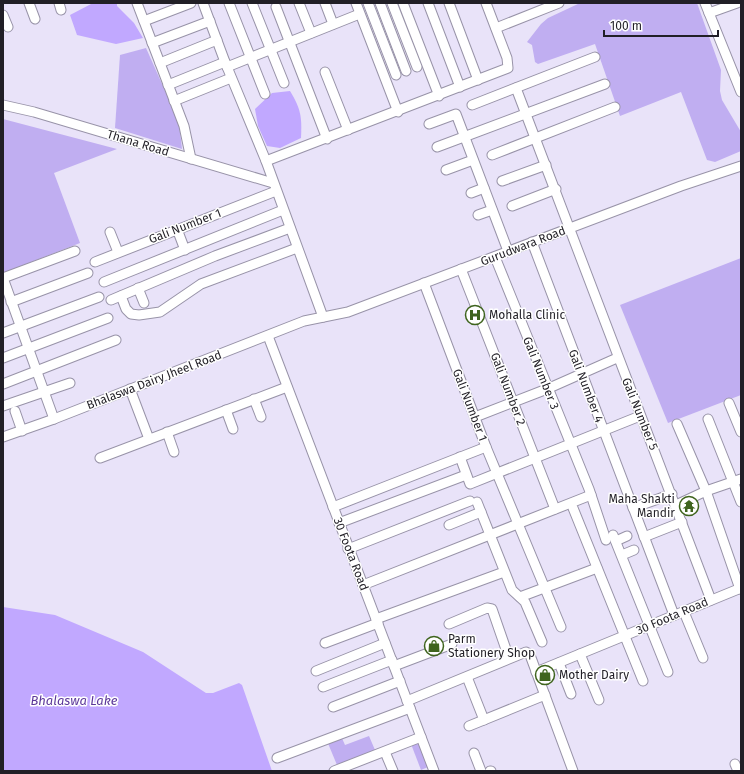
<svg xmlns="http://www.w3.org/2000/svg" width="744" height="774" viewBox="0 0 744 774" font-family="'Fira Sans',sans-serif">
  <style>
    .green { fill: #c0aef1 }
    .water { fill: #c1a8ff }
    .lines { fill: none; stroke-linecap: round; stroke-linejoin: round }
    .minor-casing { stroke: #9893a8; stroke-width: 11 }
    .minor { stroke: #fff; stroke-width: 9 }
    .labels { text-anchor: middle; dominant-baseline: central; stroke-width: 3; stroke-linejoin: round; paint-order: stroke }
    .street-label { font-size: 12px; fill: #211f26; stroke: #fff }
    .poi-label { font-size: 12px; fill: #211f26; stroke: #fff; text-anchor: start }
    .water-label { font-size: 13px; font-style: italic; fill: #5c379a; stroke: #fff }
  </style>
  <rect width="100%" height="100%" fill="#e9e3f9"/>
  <g class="green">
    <polygon points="580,3 697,3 721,70 720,91 722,100 741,132 741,151 715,162 707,160 681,92 620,116 595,44 538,64 535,62 532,45 527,42 541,24 548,18"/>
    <polygon points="146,48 179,122 182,149 115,128 120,55"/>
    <polygon points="3,119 117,149 54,173 80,243 3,273"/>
    <polygon points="741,258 741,395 668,423 620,305"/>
    <polygon points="341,736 345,745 369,736 375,750 337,765 327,741"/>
    <polygon points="418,741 428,767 421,770 411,744"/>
  </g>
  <g class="water">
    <polygon points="93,3 117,3 117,6 134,23 143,38 116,44 77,35 70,15"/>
    <path d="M 290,91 C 301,109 302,117 301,138 L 280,148 L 267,146 L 258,126 L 255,109 L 272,93 Z"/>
    <polygon points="3,607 55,615 143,652 206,693 213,693 239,683 242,685 272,771 3,771"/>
  </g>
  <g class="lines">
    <defs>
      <g id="minor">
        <polyline points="29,3 35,19"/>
        <polyline points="59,3 61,10"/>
        <polyline points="137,3 184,126 191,159"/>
        <polyline points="203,3 225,62 266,161 323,317"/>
        <polyline points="229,3 265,94"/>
        <polyline points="252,3 284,83"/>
        <polyline points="299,3 311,33"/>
        <polyline points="325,3 333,24"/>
        <polyline points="356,3 398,112"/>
        <polyline points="368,3 396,75"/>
        <polyline points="380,3 406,71"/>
        <polyline points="392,3 417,67"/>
        <polyline points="403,3 439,96"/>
        <polyline points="428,3 460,87"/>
        <polyline points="449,3 478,80"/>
        <polyline points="705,3 741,92"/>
        <polyline points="276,7 327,139"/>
        <polyline points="709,13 737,3"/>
        <polyline points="3,15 8,27"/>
        <polyline points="144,21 191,3"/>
        <polyline points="496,28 559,3"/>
        <polyline points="152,43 210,21"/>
        <polyline points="160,63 217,40"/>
        <polyline points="227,67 357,15"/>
        <polyline points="325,72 348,130"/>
        <polyline points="168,85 225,62"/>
        <polyline points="516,88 711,600"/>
        <polyline points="174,101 231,78"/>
        <polyline points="3,105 34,112 273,183"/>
        <polyline points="472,105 595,57"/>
        <polyline points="429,124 456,114 508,251"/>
        <polyline points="437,147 605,84"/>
        <polyline points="492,155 615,107"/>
        <polyline points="266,161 508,68 507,58 486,3"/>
        <polyline points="446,170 473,160"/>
        <polyline points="502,181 546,165"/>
        <polyline points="471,193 484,188"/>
        <polyline points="512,206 556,189"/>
        <polyline points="478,215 492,210"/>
        <polyline points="177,229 185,250"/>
        <polyline points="110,232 118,252"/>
        <polyline points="532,242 674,615"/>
        <polyline points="495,257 589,489 606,540"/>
        <polyline points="95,262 276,191"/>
        <polyline points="461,269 555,509"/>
        <polyline points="104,282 283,210"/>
        <polyline points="424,283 486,447 561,627"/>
        <polyline points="138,288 144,303"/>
        <polyline points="121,296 126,309 131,314 139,315 160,312 201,284 297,248"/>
        <polyline points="111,300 215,256 290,228"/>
        <polyline points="11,302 88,273"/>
        <polyline points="3,333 99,297"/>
        <polyline points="268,336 434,771"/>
        <polyline points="3,358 108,318"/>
        <polyline points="3,384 116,340"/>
        <polyline points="130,389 149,439"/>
        <polyline points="254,399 261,417"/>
        <polyline points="729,403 741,432"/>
        <polyline points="3,406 70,383"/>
        <polyline points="226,410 233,429"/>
        <polyline points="15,411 22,431"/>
        <polyline points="475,417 547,389 617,358"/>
        <polyline points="54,419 3,278 75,251"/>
        <polyline points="708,419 741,502"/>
        <polyline points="677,424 706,491 740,589"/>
        <polyline points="167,432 174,452"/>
        <polyline points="3,437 54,419 304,321 348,312 681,186 741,166"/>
        <polyline points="460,457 470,484 640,416"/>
        <polyline points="100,458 287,387"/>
        <polyline points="477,502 512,590 525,602 542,642"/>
        <polyline points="676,505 706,491 741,479"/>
        <polyline points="333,507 486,447"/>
        <polyline points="573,508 643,681"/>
        <polyline points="633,508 672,494"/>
        <polyline points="339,523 466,475"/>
        <polyline points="449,525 481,512"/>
        <polyline points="613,535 668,672"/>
        <polyline points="644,537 682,522"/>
        <polyline points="616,541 627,536"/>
        <polyline points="348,549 470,501"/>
        <polyline points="622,555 634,550"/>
        <polyline points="363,585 591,495"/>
        <polyline points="520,597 597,568"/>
        <polyline points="684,612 703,658"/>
        <polyline points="376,619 504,572"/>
        <polyline points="449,624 487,608 492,609 509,658"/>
        <polyline points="325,643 378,623"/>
        <polyline points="580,654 599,700"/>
        <polyline points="559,663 571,694"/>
        <polyline points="394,666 452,644"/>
        <polyline points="316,671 385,643"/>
        <polyline points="536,672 741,588"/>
        <polyline points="467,677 484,720"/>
        <polyline points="323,687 392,660"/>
        <polyline points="407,701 526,652 530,655 573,771"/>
        <polyline points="333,707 400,681"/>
        <polyline points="469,726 545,695"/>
        <polyline points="385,752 393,771"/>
        <polyline points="474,753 481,771"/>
        <polyline points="277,758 410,708"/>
        <polyline points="735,764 738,771"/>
        <polyline points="334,771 421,737"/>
        <polyline points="490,771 491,771"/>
      </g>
    </defs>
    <use href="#minor" class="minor-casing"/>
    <use href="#minor" class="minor"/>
  </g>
  <defs>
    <symbol id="hospital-ring" viewBox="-11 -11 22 22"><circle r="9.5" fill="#fff" stroke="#3f641e" stroke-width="1.5"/><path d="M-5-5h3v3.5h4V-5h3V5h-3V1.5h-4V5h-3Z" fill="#3f641e"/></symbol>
    <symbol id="temple-ring" viewBox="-11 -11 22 22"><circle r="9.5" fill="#fff" stroke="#3f641e" stroke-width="1.5"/><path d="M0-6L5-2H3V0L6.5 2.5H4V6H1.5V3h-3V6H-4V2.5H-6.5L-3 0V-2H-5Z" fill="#3f641e"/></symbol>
    <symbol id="shop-ring" viewBox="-11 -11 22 22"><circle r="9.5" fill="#fff" stroke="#3f641e" stroke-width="1.5"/><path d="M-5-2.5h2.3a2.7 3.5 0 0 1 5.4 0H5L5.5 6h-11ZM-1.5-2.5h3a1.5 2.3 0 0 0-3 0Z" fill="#3f641e"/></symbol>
  </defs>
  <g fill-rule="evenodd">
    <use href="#hospital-ring" x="464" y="304" width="22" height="22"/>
    <use href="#temple-ring" x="678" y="495" width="22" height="22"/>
    <use href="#shop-ring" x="423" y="635" width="22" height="22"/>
    <use href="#shop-ring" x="534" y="664" width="22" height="22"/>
  </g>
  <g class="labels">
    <g class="street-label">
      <text transform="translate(138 143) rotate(17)">Thana Road</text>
      <text transform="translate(185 226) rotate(-21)">Gali Number 1</text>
      <text transform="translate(523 246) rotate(-21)">Gurudwara Road</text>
      <text transform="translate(541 373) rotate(68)">Gali Number 3</text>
      <text transform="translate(154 380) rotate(-21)">Bhalaswa Dairy Jheel Road</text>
      <text transform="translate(586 386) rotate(69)">Gali Number 4</text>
      <text transform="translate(508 389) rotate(69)">Gali Number 2</text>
      <text transform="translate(470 405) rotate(69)">Gali Number 1</text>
      <text transform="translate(640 414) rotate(68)">Gali Number 5</text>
      <text transform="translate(351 554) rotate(69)">30 Foota Road</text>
      <text transform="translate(672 616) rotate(-23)">30 Foota Road</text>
    </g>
    <g class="poi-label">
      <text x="489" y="315">Mohalla Clinic</text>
      <text x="675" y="499" text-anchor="end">Maha Shakti<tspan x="675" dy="14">Mandir</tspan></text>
      <text x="448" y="639">Parm<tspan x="448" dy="14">Stationery Shop</tspan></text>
      <text x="559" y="675">Mother Dairy</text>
    </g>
    <g class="water-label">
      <text x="74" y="700">Bhalaswa Lake</text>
    </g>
  </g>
  <rect width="744" height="774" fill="none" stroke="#211f26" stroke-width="8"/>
  <path d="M604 30v6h114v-6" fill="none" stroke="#211f26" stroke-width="2"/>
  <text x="610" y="30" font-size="12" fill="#211f26" stroke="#ffffff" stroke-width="3" paint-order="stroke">100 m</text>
</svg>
